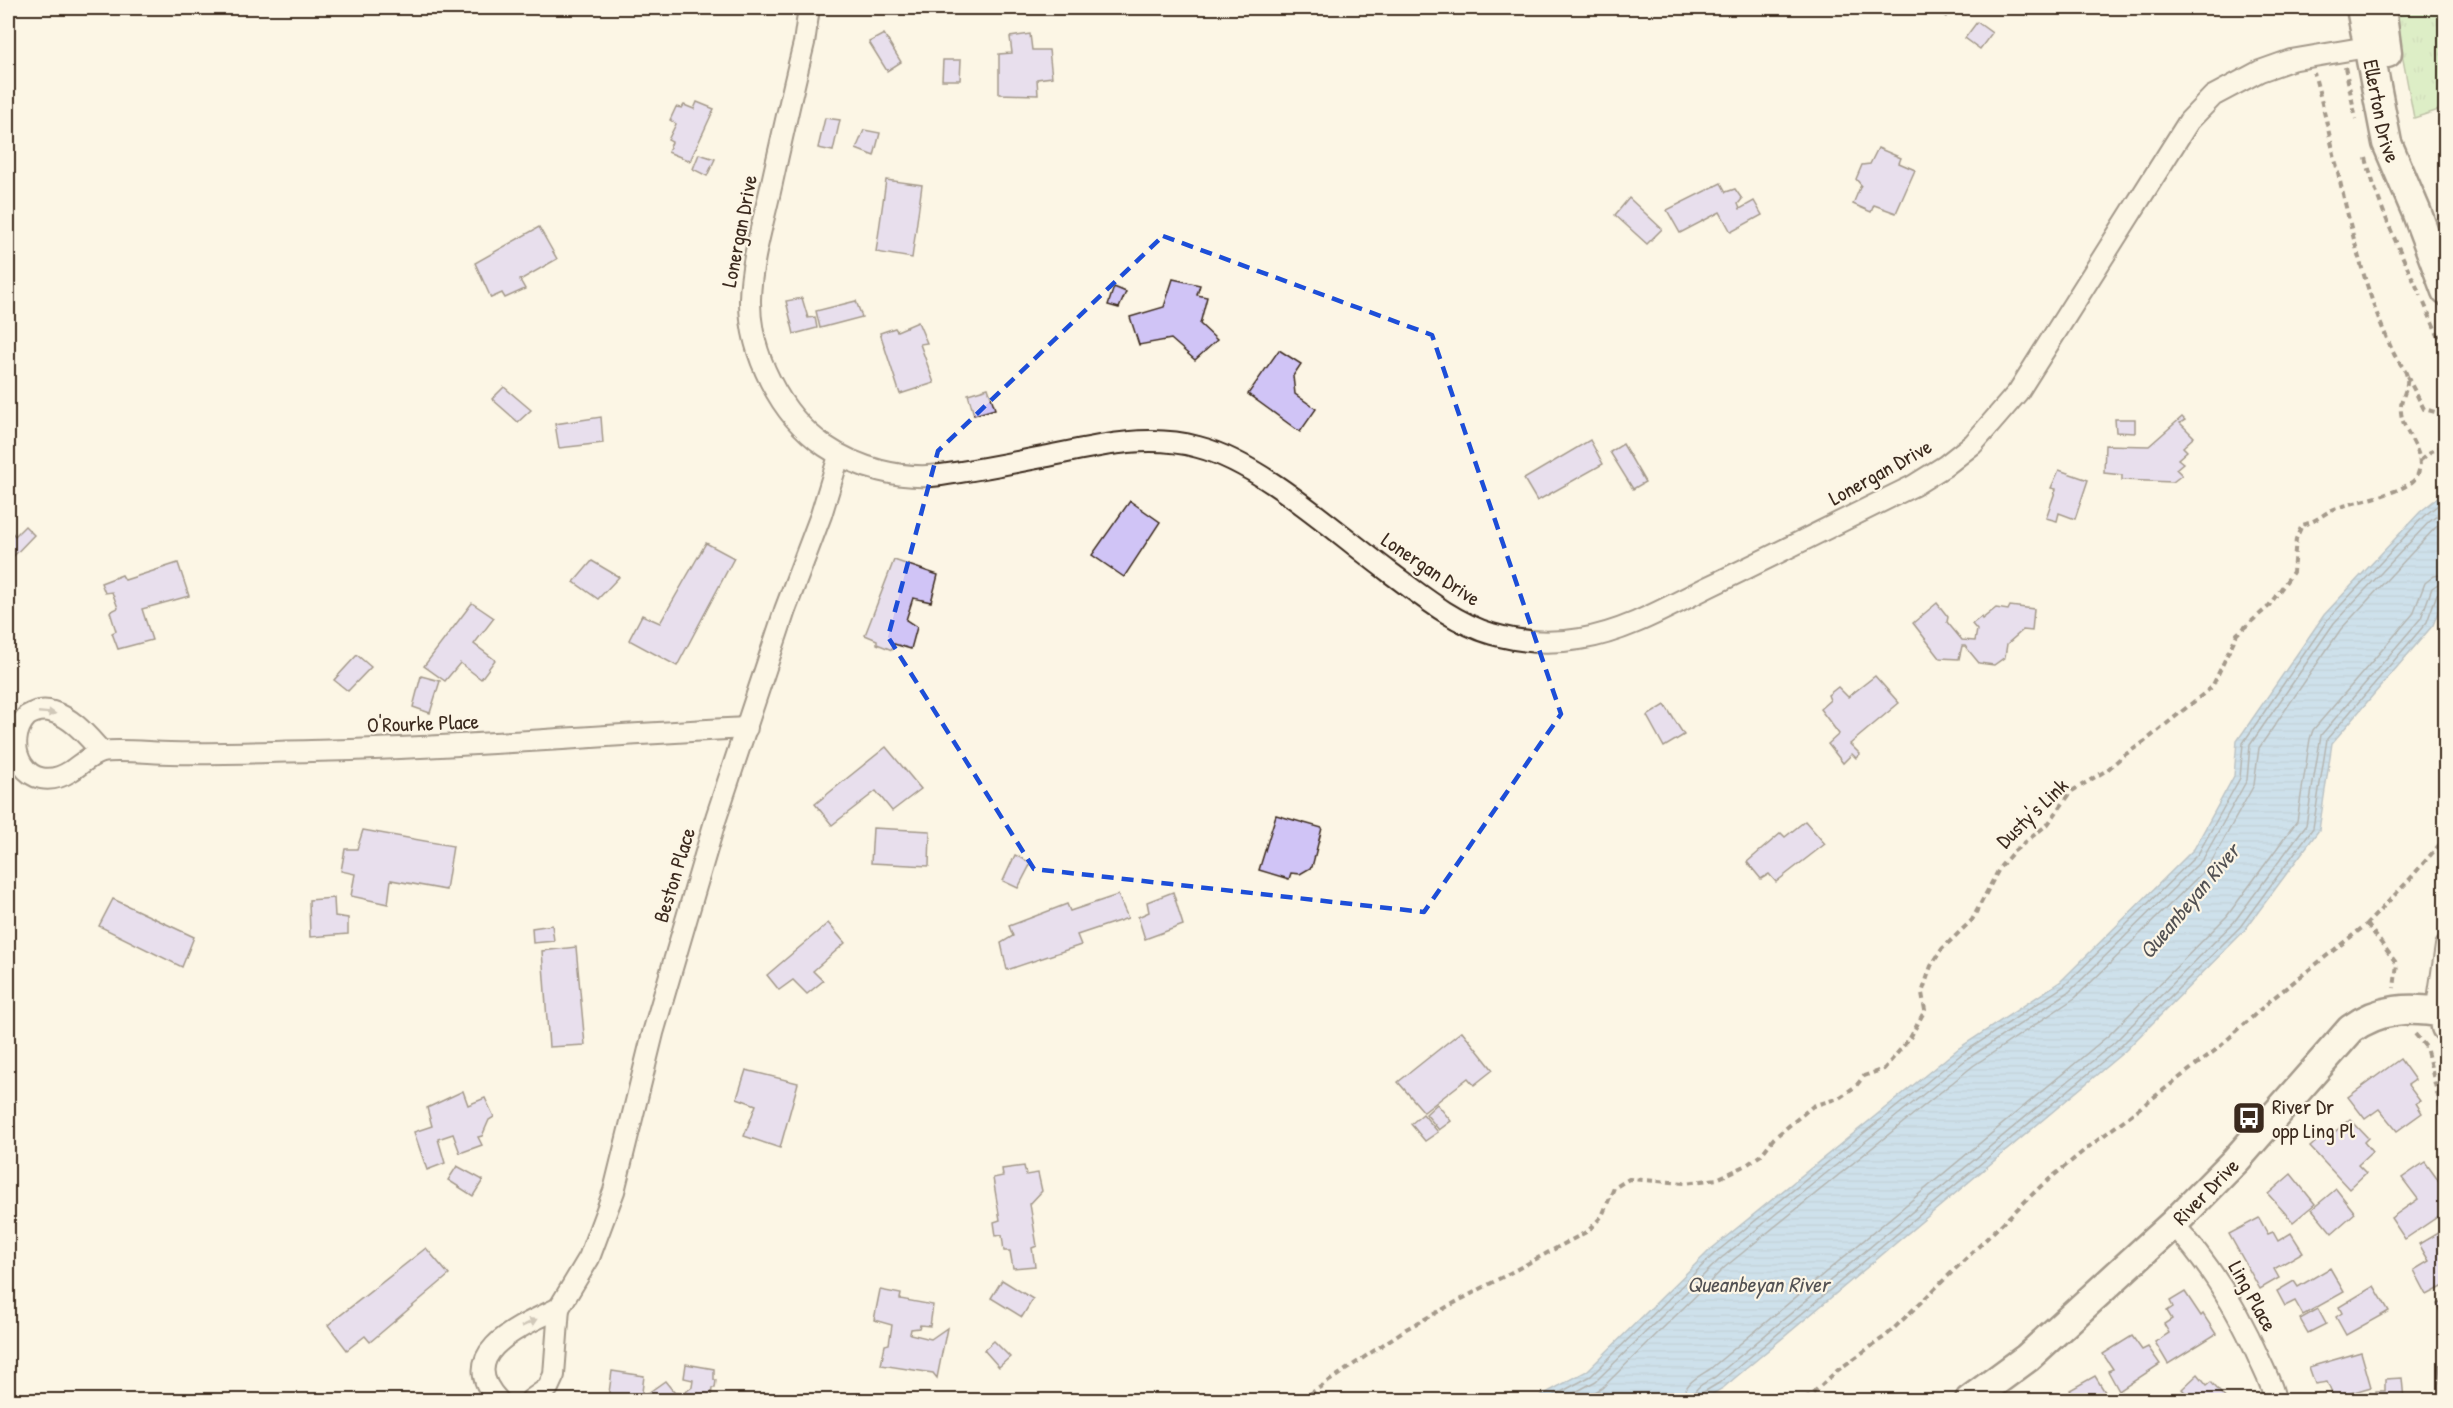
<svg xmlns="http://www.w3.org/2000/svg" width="2453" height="1408" viewBox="0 0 2453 1408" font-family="'Patrick Hand',sans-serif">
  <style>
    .grass { fill: url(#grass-tufts); stroke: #7a8760; stroke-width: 1.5 }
    .water { fill: url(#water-rules); stroke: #72889d; stroke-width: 1.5 }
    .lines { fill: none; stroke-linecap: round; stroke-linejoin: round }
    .shore { stroke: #606973; stroke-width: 1.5 }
    .building { fill: #d0c4f6; stroke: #3b2a1e; stroke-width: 1.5 }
    .street-casing { stroke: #3b2a1e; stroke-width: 24 }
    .secondary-casing { stroke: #3b2a1e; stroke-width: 33 }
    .path { stroke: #3b2a1e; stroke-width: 4; stroke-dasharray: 6 4.5; stroke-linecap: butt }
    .street { stroke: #fcf5e5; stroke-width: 20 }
    .secondary { stroke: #fcf5e5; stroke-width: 28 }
    .oneway { fill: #9c9082 }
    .marked { fill: none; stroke: #1d4ed8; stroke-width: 4.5; stroke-dasharray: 12 8; stroke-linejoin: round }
    .labels { text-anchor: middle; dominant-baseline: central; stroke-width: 4.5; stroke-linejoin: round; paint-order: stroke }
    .street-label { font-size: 21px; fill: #3b2a1e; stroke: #fcf5e5 }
    .poi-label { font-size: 21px; fill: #3b2a1e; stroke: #fcf5e5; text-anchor: start }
    .water-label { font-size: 22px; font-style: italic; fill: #525153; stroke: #fcf5e5 }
  </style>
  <defs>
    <pattern id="grass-tufts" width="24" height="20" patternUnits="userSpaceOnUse" patternTransform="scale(1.5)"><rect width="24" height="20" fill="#b9e4a1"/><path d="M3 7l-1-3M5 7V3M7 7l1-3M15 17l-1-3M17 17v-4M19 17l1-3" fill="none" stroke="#a0c48a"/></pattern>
    <pattern id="water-rules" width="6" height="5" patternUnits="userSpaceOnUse" patternTransform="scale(1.5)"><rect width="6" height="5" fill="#97c7f2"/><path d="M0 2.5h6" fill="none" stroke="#83abcf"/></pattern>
  </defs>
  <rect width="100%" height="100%" fill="#fcf5e5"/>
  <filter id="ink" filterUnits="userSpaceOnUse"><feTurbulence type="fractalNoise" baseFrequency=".0167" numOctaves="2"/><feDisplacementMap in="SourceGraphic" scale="12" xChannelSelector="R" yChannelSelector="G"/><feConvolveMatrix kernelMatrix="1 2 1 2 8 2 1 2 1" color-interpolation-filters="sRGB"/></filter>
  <g filter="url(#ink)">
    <polygon class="grass" points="2397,8 2445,8 2445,108 2414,118 2402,54"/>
    <polygon class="water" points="2445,492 2445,594 2433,625 2332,743 2319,830 2244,931 2125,1051 1723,1388 1702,1400 1533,1400 1587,1371 1710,1250 1959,1048 2060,982 2194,849 2234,776 2237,741 2324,615 2420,512"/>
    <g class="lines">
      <g class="shore">
        <polyline points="1546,1400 1591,1376 1714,1254 1963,1053 2064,986 2198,854 2240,778 2243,743 2328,619 2424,516 2446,499"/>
        <polyline points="1561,1400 1596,1381 1719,1260 1967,1059 2069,992 2203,859 2247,780 2250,745 2334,623 2429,522 2446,509"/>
        <polyline points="1581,1400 1602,1388 1725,1267 1973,1066 2075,998 2209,866 2254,785 2259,748 2341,629 2435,528 2446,520"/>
        <path d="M 1683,1400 C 1684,1383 1696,1378 1710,1369 L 2109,1035 L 2227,916 L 2297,821 L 2310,739 L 2313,730 L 2413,614 L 2425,583 L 2434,576 L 2446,574"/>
        <path d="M 1692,1400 C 1693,1387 1705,1383 1715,1377 L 2115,1042 L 2234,922 L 2306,825 L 2321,735 L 2421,618 L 2432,588 L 2438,584 L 2446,583"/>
        <polyline points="1700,1400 1702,1393 1719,1383 2120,1047 2240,927 2313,828 2327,739 2427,622 2437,594 2446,590"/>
      </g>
    </g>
    <g class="building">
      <polygon points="1935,8 1954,8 1946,17"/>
      <polygon points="1977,22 1992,33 1980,49 1965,38"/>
      <polygon points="884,34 901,62 887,71 869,42"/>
      <polygon points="1030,34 1032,50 1049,50 1052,77 1037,79 1038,95 999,94 999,54 1012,53 1010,37"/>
      <polygon points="943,60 961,60 960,80 942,80"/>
      <polygon points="697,102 714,109 690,161 668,152 672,142 668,140 676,124 670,120 676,107 682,108 684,105 694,109"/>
      <polygon points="825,118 840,120 833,151 818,148"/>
      <polygon points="864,130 880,133 874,156 856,149"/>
      <polygon points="1878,148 1901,158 1899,163 1915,170 1896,213 1874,205 1871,212 1853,204 1861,185 1856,179 1862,165 1870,164"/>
      <polygon points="699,154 715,159 707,176 693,169"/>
      <polygon points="886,180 922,185 912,258 876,252"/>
      <polygon points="1721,183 1726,192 1735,189 1742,199 1738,204 1740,209 1754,201 1762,215 1731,232 1720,212 1680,233 1667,210"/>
      <polygon points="1629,198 1662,229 1647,244 1615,215"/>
      <polygon points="539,227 557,259 520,280 525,289 505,298 502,293 491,298 475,263"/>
      <polygon points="1173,279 1200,285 1197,295 1207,297 1200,324 1217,340 1195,360 1171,339 1139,345 1130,317 1164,307"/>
      <polygon points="1114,287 1126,292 1119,308 1108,305"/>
      <polygon points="802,298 808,318 815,317 817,328 794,334 786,301"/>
      <polygon points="856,301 862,317 820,328 816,311"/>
      <polygon points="918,322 927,343 920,344 934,383 900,394 880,333 895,328 897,331"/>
      <polygon points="1279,350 1301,364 1293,376 1295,394 1316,409 1300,432 1248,394"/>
      <polygon points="504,387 531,410 518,422 492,399"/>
      <polygon points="988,388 995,409 974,415 968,394"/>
      <polygon points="601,417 603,443 559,448 555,424"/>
      <polygon points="2182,417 2185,420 2180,423 2194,437 2183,447 2187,451 2178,459 2183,463 2176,469 2182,475 2173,482 2122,480 2122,475 2104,473 2105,445 2149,446"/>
      <polygon points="2115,419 2135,419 2135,433 2116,432"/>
      <polygon points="1590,440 1603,464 1537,501 1524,479"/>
      <polygon points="1623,444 1645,482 1633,489 1610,452"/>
      <polygon points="2059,470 2088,480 2075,519 2059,513 2057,521 2046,518 2056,489 2051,488"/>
      <polygon points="1130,501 1160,522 1124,577 1092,555"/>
      <polygon points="25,526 34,535 8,562 8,528 15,536"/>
      <polygon points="706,543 734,558 677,666 629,640 642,615 660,623"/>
      <polygon points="894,560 938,575 931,602 913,598 906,620 917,627 911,649 894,644 892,650 877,644 877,640 865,635"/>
      <polygon points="592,561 619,577 598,599 574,582"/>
      <polygon points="178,563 189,596 142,609 152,640 118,649 112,633 116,631 110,612 118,608 112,592 105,593 101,583 122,575 125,580"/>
      <polygon points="472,603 494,618 474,644 495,660 481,679 460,663 445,681 424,666"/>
      <polygon points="1937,603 1948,617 1947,622 1962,640 1975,641 1977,630 1972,624 1981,617 1982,619 1996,608 2008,610 2010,606 2034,609 2032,631 2023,630 2007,644 2005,657 1994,665 1979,663 1965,646 1962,646 1959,659 1940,658 1913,623"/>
      <polygon points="357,655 371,667 348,691 334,680"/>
      <polygon points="421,676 440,681 430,713 413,707"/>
      <polygon points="1875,676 1899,703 1850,744 1860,754 1856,758 1852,754 1843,763 1828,744 1839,734 1820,709 1830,700 1828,695 1838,687 1848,697"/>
      <polygon points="1665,705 1684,735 1664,747 1647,716"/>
      <polygon points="886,747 921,789 892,811 876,791 832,825 815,804"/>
      <polygon points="1276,815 1322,828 1312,867 1300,874 1291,873 1289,879 1259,870"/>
      <polygon points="1805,821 1825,844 1776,882 1769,874 1761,879 1747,862 1781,833 1785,837"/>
      <polygon points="873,828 930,831 929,866 871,863"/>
      <polygon points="363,830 453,846 446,890 391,880 388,904 351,896 355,874 341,871 345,849 357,849"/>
      <polygon points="1015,855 1031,863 1018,888 1003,881"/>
      <polygon points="1173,892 1183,925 1145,939 1138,917 1149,912 1147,902"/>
      <polygon points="1118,895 1128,918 1077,935 1081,945 1007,970 1001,943 1013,936 1009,926 1067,904 1070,911"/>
      <polygon points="334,898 335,916 348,918 348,934 310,937 309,900"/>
      <polygon points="113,899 194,937 182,967 99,926"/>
      <polygon points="828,923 845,943 813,971 823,981 807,994 793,980 779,990 767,975"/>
      <polygon points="552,925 554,941 533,943 532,928"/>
      <polygon points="576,947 585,1045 549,1047 542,951"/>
      <polygon points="1462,1031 1493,1070 1474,1085 1468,1078 1424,1112 1398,1082"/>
      <polygon points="2400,1059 2415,1080 2408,1085 2420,1101 2416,1103 2422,1113 2397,1131 2379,1109 2365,1119 2348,1097"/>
      <polygon points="746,1070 798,1083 780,1148 744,1136 756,1105 737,1098"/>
      <polygon points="463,1091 468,1105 485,1098 494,1117 489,1120 482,1136 478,1137 482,1145 460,1153 453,1134 438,1139 445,1163 427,1170 414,1132 432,1126 427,1108"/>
      <polygon points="1437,1104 1451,1121 1439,1130 1426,1114"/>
      <polygon points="1423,1114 1438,1132 1425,1141 1411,1124"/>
      <polygon points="2350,1119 2368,1138 2364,1142 2372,1152 2358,1165 2366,1173 2349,1189 2310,1147 2327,1132 2330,1136"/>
      <polygon points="2425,1162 2446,1191 2446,1211 2405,1239 2391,1218 2418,1199 2402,1178"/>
      <polygon points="457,1166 483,1180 473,1196 448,1180"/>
      <polygon points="1024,1166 1026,1175 1038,1173 1042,1191 1030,1204 1037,1246 1032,1248 1035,1266 1013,1268 1010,1251 1004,1251 1002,1235 996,1236 994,1222 1000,1220 993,1178 1003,1176 1002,1169"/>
      <polygon points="2291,1174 2315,1204 2293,1222 2268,1194"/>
      <polygon points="2336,1189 2355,1213 2332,1233 2312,1209"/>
      <polygon points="2259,1218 2268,1234 2273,1232 2278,1241 2291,1233 2303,1252 2274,1269 2279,1278 2260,1289 2229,1234"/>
      <polygon points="2446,1228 2446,1285 2427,1295 2414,1270 2429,1261 2419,1244"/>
      <polygon points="426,1248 449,1275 370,1342 365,1336 347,1350 328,1325"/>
      <polygon points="2330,1268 2344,1292 2303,1315 2295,1301 2285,1306 2277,1291 2294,1281 2298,1287"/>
      <polygon points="1002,1280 1033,1299 1022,1317 991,1298"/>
      <polygon points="2374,1286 2389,1311 2346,1335 2336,1317 2342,1313 2339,1307"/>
      <polygon points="880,1290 901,1294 900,1299 933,1305 930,1326 920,1325 919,1328 911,1329 910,1334 931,1339 947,1328 937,1378 933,1373 881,1365 885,1345 889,1344 892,1325 874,1320"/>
      <polygon points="2185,1292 2201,1316 2203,1314 2216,1334 2168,1364 2155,1342 2169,1333 2164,1324 2172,1319 2167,1311 2173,1307 2170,1301"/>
      <polygon points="2446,1301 2446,1328 2437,1304"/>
      <polygon points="2318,1309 2326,1324 2308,1333 2300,1319"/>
      <polygon points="2132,1336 2142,1350 2148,1347 2160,1364 2119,1391 2108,1371 2113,1369 2103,1354"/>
      <polygon points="994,1341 1010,1357 999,1367 984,1350"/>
      <polygon points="2361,1352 2371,1387 2334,1398 2327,1382 2315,1384 2309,1367"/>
      <polygon points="686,1364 714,1369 714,1380 716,1380 715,1388 712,1388 711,1400 643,1400 644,1396 665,1381 674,1392 683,1394 692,1387 693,1380 684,1378"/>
      <polygon points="2446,1364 2446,1383 2441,1383 2439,1365"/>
      <polygon points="612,1371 644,1376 641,1400 608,1400"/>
      <polygon points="2198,1374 2207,1385 2211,1382 2227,1400 2192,1400 2182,1389"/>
      <polygon points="2095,1376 2110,1400 2076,1400 2070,1390"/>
      <polygon points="2402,1378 2404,1400 2376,1400 2376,1391 2385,1391 2385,1379"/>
    </g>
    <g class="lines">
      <defs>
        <g id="street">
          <path d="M 809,8 L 804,43 C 793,88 783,133 773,178 C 765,217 751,259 750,299 C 749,353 780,415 825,446 C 857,468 901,480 941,475 C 978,470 1016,462 1053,455 C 1101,445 1150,434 1198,447 C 1261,463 1334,531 1388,571 C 1419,594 1454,623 1492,634 C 1520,642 1551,644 1580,639 C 1625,632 1668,607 1708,587 C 1777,554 1845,519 1913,486 L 1945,466 L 1973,444 L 2018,392 L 2189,121 L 2213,96 L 2260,71 L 2291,60 L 2379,45"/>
          <path d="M 102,752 C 88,737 73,718 53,712 C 44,709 35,711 27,716 C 0,745 27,799 71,771 C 80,765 92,754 102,752 C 116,749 154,753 170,753 C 217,754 264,752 311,751 C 457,748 602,735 747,728"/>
          <polyline points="2446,946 2438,1000 2444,1013 2446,1011"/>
          <path d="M 2173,1224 C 2211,1265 2238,1310 2260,1361 C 2266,1374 2273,1387 2275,1400"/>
          <polyline points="559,1308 589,1258 614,1191 653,1033 716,818 785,610 821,515 839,456"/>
          <path d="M 498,1400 C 453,1352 524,1325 559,1308 L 554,1375 L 548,1388 L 531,1400"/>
        </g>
        <g id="secondary">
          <path id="s1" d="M 2361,8 L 2387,143 L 2416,211 L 2446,291"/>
          <polyline points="2381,8 2387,53"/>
          <path id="s2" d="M 1970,1400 L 2027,1358 L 2173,1224 L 2236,1160 L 2351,1029 C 2380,1008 2410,1007 2444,1013 L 2446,1027"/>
        </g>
      </defs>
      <use href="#street" class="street-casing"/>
      <use href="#secondary" class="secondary-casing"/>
      <g class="path">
        <polyline points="2345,67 2356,119"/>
        <path d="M 2366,158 C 2378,205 2400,252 2421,296"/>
        <polyline points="2424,303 2446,354"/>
        <polyline points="2407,376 2424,409 2446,415"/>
        <polyline points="2421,460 2430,452 2446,445"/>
        <polyline points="2367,924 2397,964 2394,988"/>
        <polyline points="2415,1034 2426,1047 2446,1129"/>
        <path d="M 1301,1400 L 1406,1329 L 1588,1231 L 1602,1216 L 1614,1188 L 1629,1179 L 1685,1183 L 1717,1179 L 1745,1166 L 1761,1155 L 1774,1138 L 1813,1106 L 1839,1098 L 1856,1086 L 1864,1076 L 1884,1069 L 1910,1038 L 1925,1010 L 1922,993 L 1931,966 L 1942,949 L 1972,920 L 2000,867 L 2013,852 L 2048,824 L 2072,791 L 2107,770 L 2123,756 L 2144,742 L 2212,687 L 2237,634 L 2268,607 L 2293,572 L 2296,539 L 2302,525 C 2314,523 2323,514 2334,509 C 2352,502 2409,493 2417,476 C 2428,452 2403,435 2401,412 C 2399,398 2411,388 2406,373 C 2403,366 2397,360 2394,354 C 2386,337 2379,320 2373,303 C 2347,228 2335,149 2314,73"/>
        <polyline points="1805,1400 1838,1370 1887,1335 2041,1186 2086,1149 2217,1049 2272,999 2367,924 2409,880 2446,837"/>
      </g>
      <use href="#street" class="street"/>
      <use href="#secondary" class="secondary"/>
    </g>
    <defs><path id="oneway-solid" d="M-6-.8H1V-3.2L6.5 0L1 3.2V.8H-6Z" transform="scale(1.5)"/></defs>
    <g class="oneway">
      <use href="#oneway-solid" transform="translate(47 713) rotate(5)"/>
      <use href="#oneway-solid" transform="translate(529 1323) rotate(-26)"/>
    </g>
  </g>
  <path d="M0 0H2453V1408H0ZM 1163,236 L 1432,335 L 1561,714 L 1424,912 L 1034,869 L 888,637 L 938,451 Z" fill="#fcf5e5" fill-opacity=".55" fill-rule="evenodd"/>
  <path class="marked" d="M 1163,236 L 1432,335 L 1561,714 L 1424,912 L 1034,869 L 888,637 L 938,451 Z"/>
  <defs>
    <symbol id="bus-square" viewBox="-11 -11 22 22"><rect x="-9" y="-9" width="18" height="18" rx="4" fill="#3b2a1e" stroke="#fcf5e5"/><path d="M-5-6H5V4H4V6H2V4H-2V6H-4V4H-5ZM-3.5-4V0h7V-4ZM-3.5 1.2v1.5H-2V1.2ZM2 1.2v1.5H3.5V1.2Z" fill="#fff"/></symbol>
  </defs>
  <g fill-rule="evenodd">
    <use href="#bus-square" x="2230" y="1099" width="38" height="38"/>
  </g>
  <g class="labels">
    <g class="street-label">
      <text stroke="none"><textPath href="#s1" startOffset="105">Ellerton Drive</textPath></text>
      <text transform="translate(739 231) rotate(-79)">Lonergan Drive</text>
      <text transform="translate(1880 472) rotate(-29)">Lonergan Drive</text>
      <text transform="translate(1431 569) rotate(34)">Lonergan Drive</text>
      <text transform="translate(423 723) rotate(-2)">O'Rourke Place</text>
      <text transform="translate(2032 813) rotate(-44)">Dusty's Link</text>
      <text transform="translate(674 875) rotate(-73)">Beston Place</text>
      <text stroke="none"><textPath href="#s2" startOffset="315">River Drive</textPath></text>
      <text transform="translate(2253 1296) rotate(61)">Ling Place</text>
    </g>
    <g class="poi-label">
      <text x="2272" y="1106">River Dr<tspan x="2272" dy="24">opp Ling Pl</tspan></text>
    </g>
    <g class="water-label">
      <text transform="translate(2189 901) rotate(-50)">Queanbeyan River</text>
      <text x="1758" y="1284">Queanbeyan River</text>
    </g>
  </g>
  <rect width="2453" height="1408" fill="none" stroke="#fcf5e5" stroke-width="30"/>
  <rect x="15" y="15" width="2423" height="1378" fill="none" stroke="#3b2a1e" stroke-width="2" filter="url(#ink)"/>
</svg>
